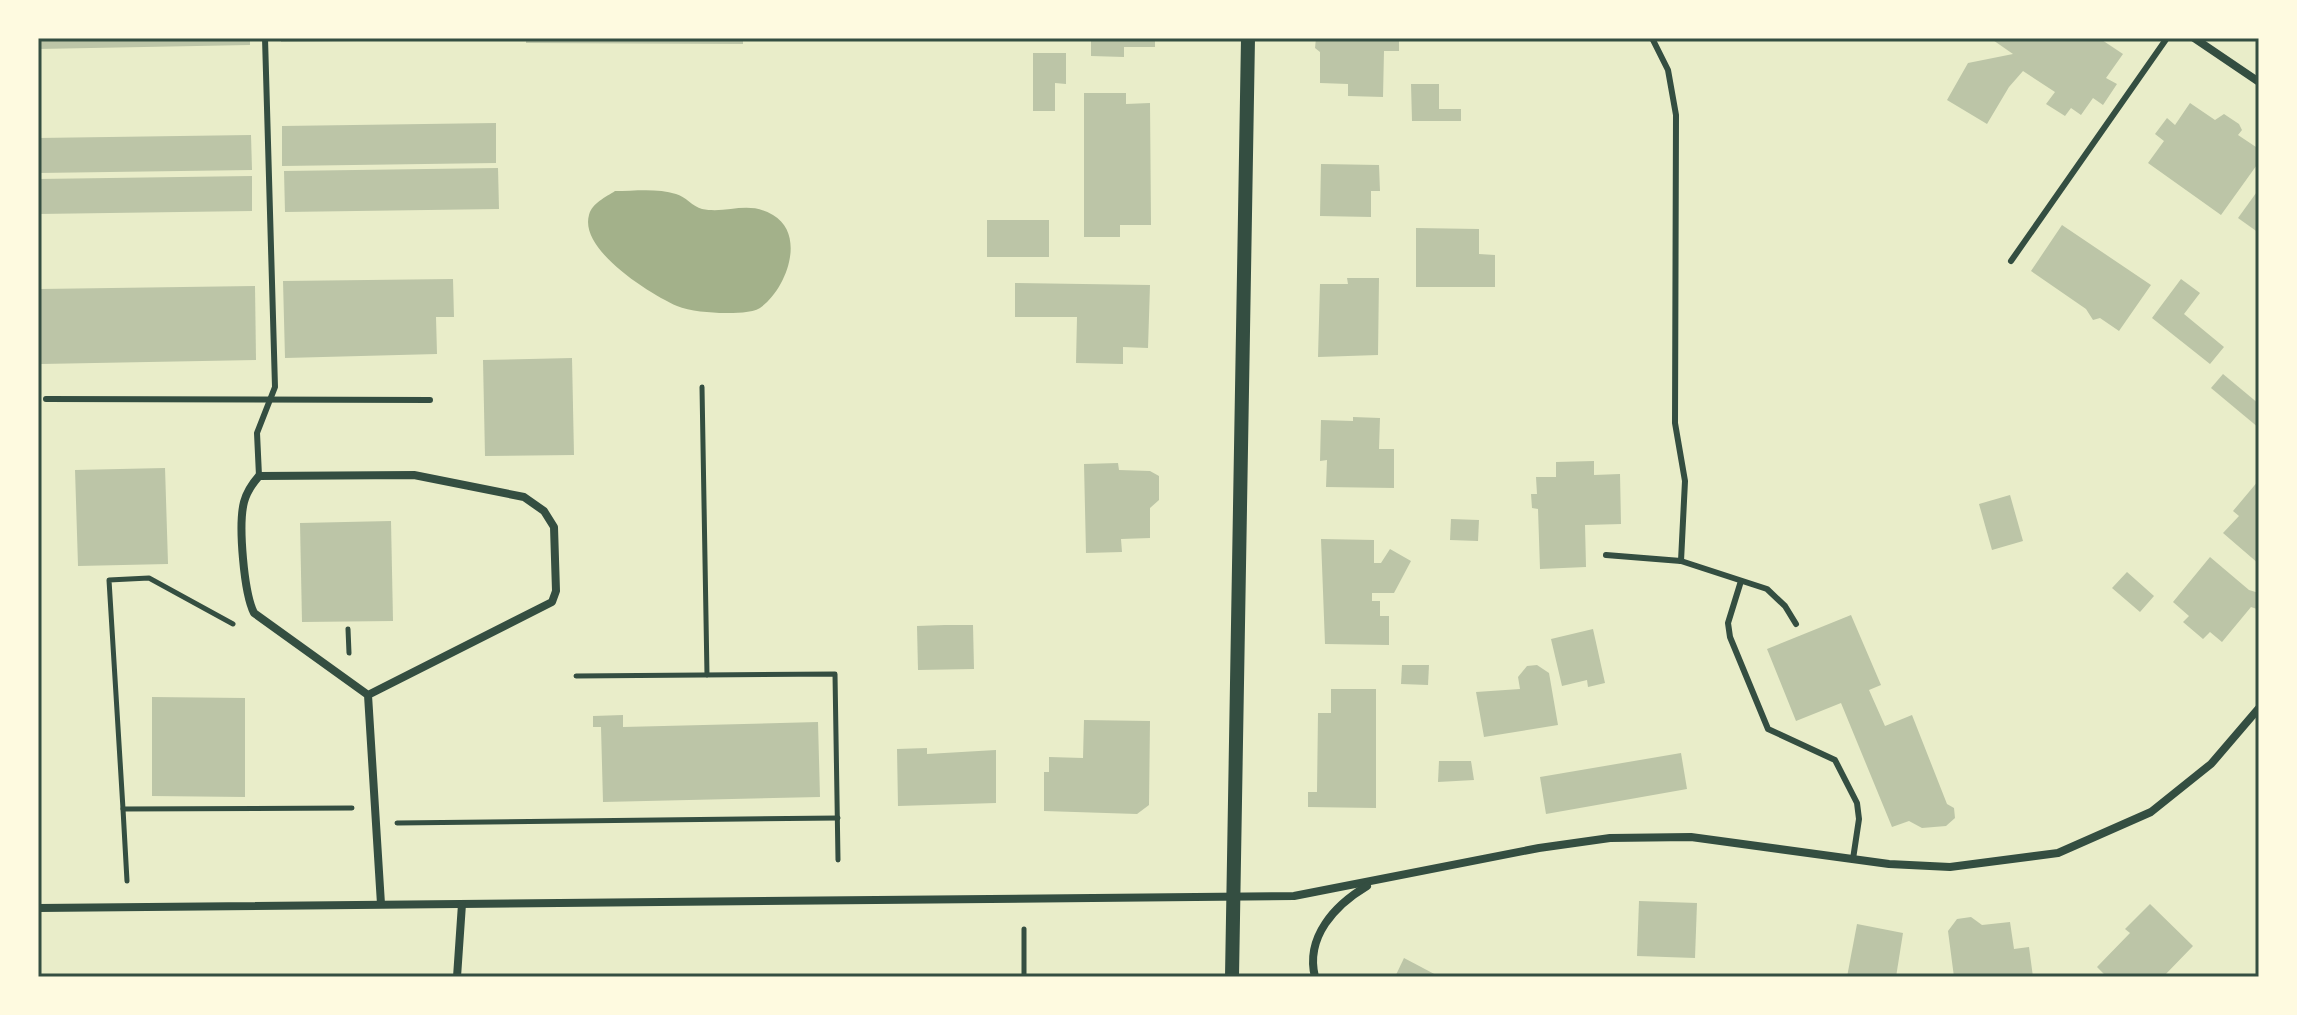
<svg xmlns="http://www.w3.org/2000/svg" width="2297" height="1015" viewBox="0 0 2297 1015" font-family="Overpass,sans-serif">
  <style>
    .water { fill: #a3b18a }
    .building { fill: #bcc5a7 }
    .lines { fill: none; stroke-linecap: round; stroke-linejoin: round }
    .path { stroke: #344e41; stroke-width: 5 }
    .service { stroke: #344e41; stroke-width: 6 }
    .minor { stroke: #344e41; stroke-width: 8 }
    .tertiary { stroke: #344e41; stroke-width: 14 }
    .neatline { fill: none; stroke: #344e41; stroke-width: 3 }
  </style>
  <rect width="100%" height="100%" fill="#e9edc9"/>
  <path class="water" d="M 615,191 C 634,191 658,188 676,194 C 685,196 693,207 702,209 C 728,214 748,200 773,215 C 807,235 786,290 760,308 C 752,313 734,313 725,313 C 711,313 689,311 677,306 C 650,294 579,250 589,215 C 592,203 606,197 615,191 Z"/>
  <g class="building">
    <polygon points="38,38 250,38 250,45 38,49"/>
    <polygon points="281,38 358,38 358,41 281,42"/>
    <polygon points="526,38 743,38 743,44 526,43"/>
    <polygon points="1091,38 1155,38 1155,47 1124,47 1124,57 1091,56"/>
    <polygon points="1316,38 1399,38 1399,51 1384,51 1383,97 1348,96 1348,84 1320,83 1320,52 1315,48"/>
    <polygon points="1990,38 2099,38 2123,54 2106,78 2117,84 2103,105 2093,98 2081,115 2071,108 2065,116 2046,104 2055,92 2023,71 2009,87 1987,124 1947,100 1968,63 2013,54"/>
    <polygon points="1033,53 1066,53 1066,84 1055,83 1055,111 1033,111"/>
    <polygon points="1411,84 1439,84 1439,109 1461,109 1461,121 1412,121"/>
    <polygon points="1084,93 1126,93 1126,104 1150,103 1151,225 1120,225 1120,237 1084,237"/>
    <polygon points="2190,103 2215,120 2224,114 2239,124 2242,130 2238,135 2259,149 2259,162 2221,215 2148,163 2164,141 2155,134 2167,118 2175,125"/>
    <polygon points="496,123 496,163 282,166 282,126"/>
    <polygon points="251,135 252,170 38,173 38,138"/>
    <polygon points="1321,164 1379,165 1380,191 1371,191 1371,217 1320,216"/>
    <polygon points="498,168 499,209 285,212 284,171"/>
    <polygon points="252,176 252,211 38,214 38,179"/>
    <polygon points="2259,189 2259,233 2238,218"/>
    <rect x="987" y="220" width="62" height="37"/>
    <polygon points="2062,225 2151,285 2119,331 2100,318 2093,320 2086,309 2031,271"/>
    <polygon points="1416,228 1479,229 1479,254 1495,255 1495,287 1416,287"/>
    <polygon points="1347,278 1379,278 1378,355 1318,357 1320,284 1348,284"/>
    <polygon points="453,279 454,317 436,317 437,354 285,358 283,281"/>
    <polygon points="2181,279 2200,293 2184,314 2224,347 2210,364 2152,318"/>
    <polygon points="1015,283 1150,285 1148,348 1123,347 1123,364 1076,363 1077,317 1015,317"/>
    <polygon points="255,286 256,360 41,364 40,289"/>
    <polygon points="572,358 574,455 485,456 483,360"/>
    <polygon points="2223,374 2259,404 2259,428 2211,388"/>
    <polygon points="1353,417 1380,418 1379,449 1394,449 1394,488 1326,487 1327,460 1320,461 1321,420 1353,421"/>
    <polygon points="1594,461 1594,475 1620,474 1621,524 1585,525 1586,567 1540,569 1538,509 1532,508 1531,494 1537,494 1536,477 1556,477 1556,462"/>
    <polygon points="1118,463 1119,470 1150,471 1159,476 1159,500 1150,508 1150,538 1121,539 1122,552 1086,553 1084,464"/>
    <polygon points="165,468 168,564 78,566 75,470"/>
    <polygon points="2259,480 2259,564 2223,533 2239,516 2233,511"/>
    <polygon points="2010,495 2023,541 1992,550 1979,504"/>
    <polygon points="1451,519 1479,520 1478,541 1450,540"/>
    <polygon points="391,521 393,621 302,622 300,523"/>
    <polygon points="1321,539 1374,540 1374,563 1381,563 1390,549 1411,561 1394,593 1372,593 1372,601 1380,601 1380,616 1389,616 1389,645 1325,644"/>
    <polygon points="2210,557 2249,590 2259,593 2257,609 2251,607 2222,642 2210,632 2203,639 2183,622 2189,616 2173,602"/>
    <polygon points="2127,572 2154,596 2140,612 2112,588"/>
    <polygon points="1851,615 1881,685 1869,690 1885,726 1912,715 1947,804 1954,808 1955,818 1946,826 1922,828 1909,821 1892,827 1841,703 1796,721 1767,649"/>
    <polygon points="945,625 973,625 974,669 918,670 917,626"/>
    <polygon points="1593,629 1605,683 1588,687 1587,680 1562,686 1551,639"/>
    <polygon points="1402,665 1429,665 1428,685 1401,684"/>
    <polygon points="1537,665 1549,673 1558,725 1484,737 1476,692 1520,689 1518,677 1527,666"/>
    <polygon points="1331,689 1376,689 1376,808 1308,807 1308,792 1317,792 1318,713 1331,713"/>
    <polygon points="152,697 245,698 245,797 152,796"/>
    <polygon points="623,715 623,727 818,722 820,797 603,802 601,727 593,727 593,716"/>
    <polygon points="1084,720 1150,721 1149,805 1137,814 1044,811 1044,772 1049,772 1049,757 1083,758"/>
    <polygon points="927,748 927,754 996,750 996,803 898,806 897,749"/>
    <polygon points="1681,753 1687,789 1546,814 1540,777"/>
    <polygon points="1439,761 1471,761 1474,780 1438,782"/>
    <polygon points="1639,901 1697,903 1695,958 1637,956"/>
    <polygon points="2150,904 2193,946 2163,977 2107,977 2097,967 2130,933 2125,929"/>
    <polygon points="1971,917 1982,925 2010,922 2014,949 2029,947 2033,977 1954,977 1948,931 1957,919"/>
    <polygon points="1857,924 1903,933 1896,977 1847,977"/>
    <polygon points="1404,958 1440,977 1395,977"/>
  </g>
  <g class="lines">
    <g class="path">
      <polyline points="702,387 707,675"/>
      <polyline points="233,624 149,578 109,580 123,809 352,808"/>
      <polyline points="348,629 349,653"/>
      <polyline points="576,676 835,674 838,860"/>
      <polyline points="123,809 127,881"/>
      <polyline points="397,823 838,818"/>
      <polyline points="1024,977 1024,929"/>
    </g>
    <g class="service">
      <polyline points="1652,38 1668,70 1676,115 1675,423 1685,481 1681,561"/>
      <polyline points="2011,261 2167,38"/>
      <polyline points="46,399 430,400"/>
      <polyline points="259,476 257,433 275,387 265,38"/>
      <polyline points="1606,555 1681,561 1767,589 1785,606 1796,624"/>
      <polyline points="1741,581 1728,623 1730,637 1768,729 1835,760 1857,803 1859,819 1853,859"/>
    </g>
    <g class="minor">
      <polyline points="2194,38 2259,82"/>
      <path d="M 368,695 L 254,613 C 244,593 238,525 244,502 C 247,491 252,484 259,476 L 414,475 L 524,497 L 544,511 L 554,527 L 556,591 L 552,602 L 368,695 L 381,904"/>
      <polyline points="38,908 1294,896 1539,848 1610,838 1691,837 1889,864 1950,867 2058,853 2151,812 2211,764 2259,708"/>
      <polyline points="457,977 462,904"/>
      <path d="M 1315,977 C 1305,937 1335,905 1367,886"/>
    </g>
    <polyline class="tertiary" points="1232,977 1248,38"/>
  </g>
  <rect width="2297" height="1015" fill="none" stroke="#fefae0" stroke-width="80"/>
  <rect x="40" y="40" width="2217" height="935" class="neatline"/>
</svg>
